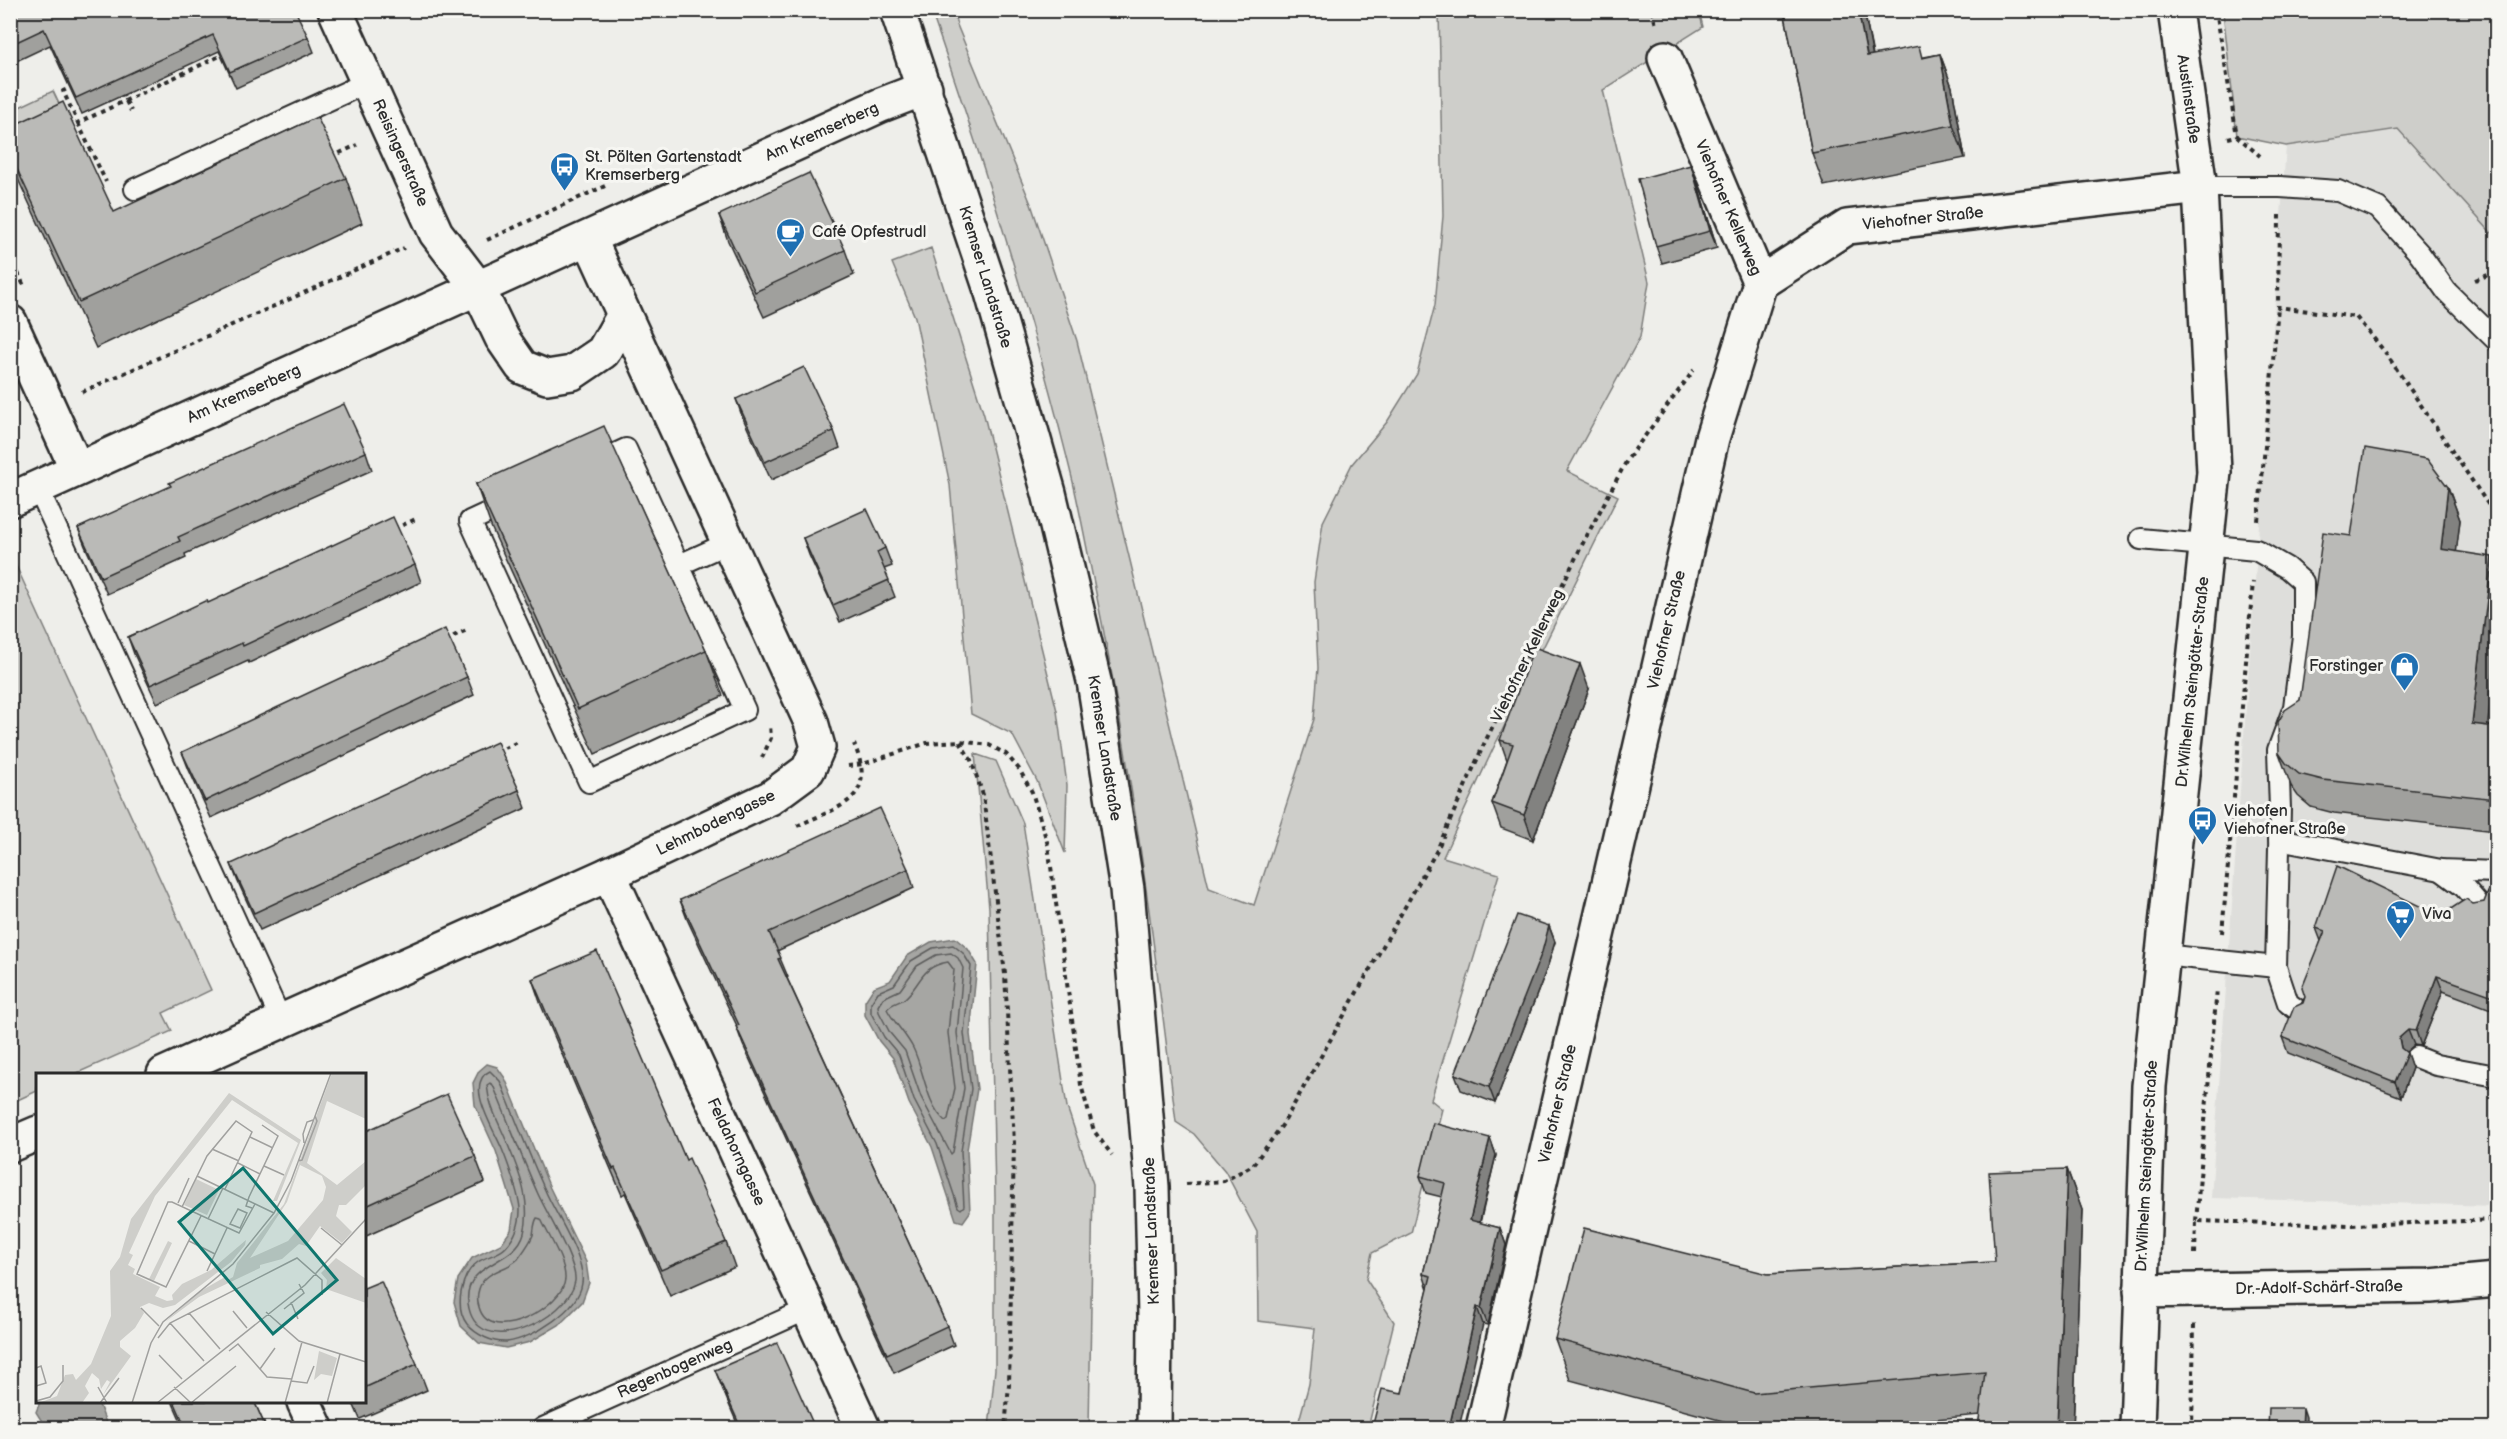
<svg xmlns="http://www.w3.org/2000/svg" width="2507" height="1439" viewBox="0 0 2507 1439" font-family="'Balsamiq Sans',sans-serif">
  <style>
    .built { fill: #dededb }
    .green { fill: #cececa; stroke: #7c7c7a; stroke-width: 1.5 }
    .water { fill: #a6a6a3; stroke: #757573; stroke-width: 1.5 }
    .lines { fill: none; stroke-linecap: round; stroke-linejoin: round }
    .shore { stroke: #5c5c5b; stroke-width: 1.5 }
    .service-casing { stroke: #2b2b2b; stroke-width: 24 }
    .minor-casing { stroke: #2b2b2b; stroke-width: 38 }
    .tertiary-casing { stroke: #2b2b2b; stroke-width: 38 }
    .secondary-casing { stroke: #2b2b2b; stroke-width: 38 }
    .path { stroke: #2b2b2b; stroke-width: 4; stroke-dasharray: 4.5 4.5; stroke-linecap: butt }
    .service { stroke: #f6f6f2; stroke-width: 20 }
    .minor { stroke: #f6f6f2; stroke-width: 33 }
    .tertiary { stroke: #f6f6f2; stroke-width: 33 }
    .secondary { stroke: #f6f6f2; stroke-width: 33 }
    .wall { fill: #a0a09d; stroke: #2b2b2b; stroke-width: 1.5 }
    .shaded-wall { fill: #828280; stroke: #2b2b2b; stroke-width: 1.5 }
    .building { fill: #babab7; stroke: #2b2b2b; stroke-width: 1.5 }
    .labels { text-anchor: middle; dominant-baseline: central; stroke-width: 6; stroke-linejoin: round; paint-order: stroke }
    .street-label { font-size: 16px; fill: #2b2b2b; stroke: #f6f6f2 }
    .poi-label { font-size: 16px; fill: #2b2b2b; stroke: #f6f6f2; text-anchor: start }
    .inset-road { fill: none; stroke: #a0a09e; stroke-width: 1.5 }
    .view { fill: #0f766e; fill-opacity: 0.15; stroke: #0f766e; stroke-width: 3 }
    .inset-edge { fill: none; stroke: #2b2b2b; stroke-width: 3 }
  </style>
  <rect width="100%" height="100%" fill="#eeeeea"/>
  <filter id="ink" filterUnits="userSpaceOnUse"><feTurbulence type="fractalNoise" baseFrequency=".0167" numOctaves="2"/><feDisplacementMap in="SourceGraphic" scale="12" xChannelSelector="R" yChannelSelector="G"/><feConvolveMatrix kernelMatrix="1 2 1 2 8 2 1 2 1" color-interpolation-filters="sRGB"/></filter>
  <g filter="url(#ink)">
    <polygon class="built" points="2398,129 2496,238 2496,1206 2211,1198 2286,146"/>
    <g class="green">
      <path d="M 931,11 L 953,11 L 957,25 L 1031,204 L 1077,341 L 1209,888 L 1254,905 L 1314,719 L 1318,668 L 1314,582 L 1323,522 L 1352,464 L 1387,422 L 1417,374 L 1435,305 L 1443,216 L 1439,11 L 1699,11 L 1703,27 L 1603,90 L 1649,282 L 1640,337 L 1567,471 L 1618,496 L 1493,749 L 1443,857 L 1499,874 L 1431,1100 L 1442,1109 L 1411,1233 L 1372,1253 L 1366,1279 L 1394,1322 L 1368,1428 L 1297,1428 L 1309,1384 L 1315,1328 L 1258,1321 L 1257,1232 L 1225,1171 L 1194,1134 L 1176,1122 C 1154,941 1131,761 1094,583 C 1087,550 1081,516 1073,482 C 1034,322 985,166 931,11 Z"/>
      <polygon points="2223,11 2496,11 2496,238 2398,129 2286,146 2237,136"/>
      <polygon points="53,91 77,142 11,174 11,111"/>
      <polygon points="931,248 984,415 1057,711 1067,785 1065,853 1037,781 1012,734 971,714 950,485 915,317 892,263"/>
      <polygon points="12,557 211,990 163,1013 172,1031 75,1074 38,1074 37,1091 11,1103"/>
      <polygon points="975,754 996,761 1023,823 1067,1107 1093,1184 1089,1428 989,1428 995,1369 995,1196 989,908"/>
    </g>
    <g class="water">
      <polygon points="955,938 968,949 977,964 970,1034 977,1089 967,1150 970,1212 963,1222 956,1220 932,1147 909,1103 893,1058 879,1041 865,1015 865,1001 874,987 890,981 907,956 931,942"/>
      <polygon points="487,1064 497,1067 505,1078 550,1188 586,1262 589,1283 582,1302 559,1325 530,1342 506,1348 479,1343 461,1326 454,1302 458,1279 472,1258 501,1244 511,1230 514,1209 496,1151 475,1105 473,1083 479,1071"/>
      <polygon points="40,1402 98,1402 108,1428 46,1428 36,1412"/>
    </g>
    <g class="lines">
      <g class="shore">
        <polygon points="953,945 963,953 971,966 964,1033 971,1089 961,1151 964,1206 961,1209 958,1207 937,1144 914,1100 899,1055 884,1037 871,1013 871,1003 878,992 894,985 911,961 933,948"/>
        <polygon points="951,953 958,958 963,968 957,1033 964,1088 953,1152 951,1154 921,1097 905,1051 890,1033 879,1012 878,1006 883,998 900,990 917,966 936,955"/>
        <path d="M 948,962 L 954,970 L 948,1033 L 955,1088 L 948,1119 L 945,1121 C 926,1104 924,1070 913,1048 C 906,1034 894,1023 887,1009 C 892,1003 898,1003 904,999 C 922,984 919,967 948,962 Z"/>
        <path d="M 490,1071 L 500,1081 C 515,1117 529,1155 545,1190 C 555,1214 586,1258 582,1283 C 579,1309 533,1339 507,1342 C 493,1343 476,1335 467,1324 C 454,1307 461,1274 478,1262 C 486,1256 499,1255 506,1247 C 515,1237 520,1223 520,1210 C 520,1197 507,1161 502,1149 C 495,1131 463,1083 490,1071 Z"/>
        <path d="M 490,1083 L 493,1085 C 508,1121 522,1158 538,1194 C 547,1214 577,1262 575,1281 C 570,1318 476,1365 468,1303 C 463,1261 515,1266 524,1233 C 532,1204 519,1171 508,1145 C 500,1124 489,1108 487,1085 Z"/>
        <path d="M 537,1218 L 541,1219 C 548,1235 566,1262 565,1279 C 564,1306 490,1348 479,1307 C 477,1301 477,1295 479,1289 C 485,1270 506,1271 518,1259 C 523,1252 530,1243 533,1235 C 534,1229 534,1223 537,1218 Z"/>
      </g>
      <defs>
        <g id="service">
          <polyline points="2200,187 2280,187 2338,191 2378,208 2420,254 2447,292 2496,340"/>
          <polyline points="135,189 368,82"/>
          <polygon points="626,449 745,710 589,782 470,521"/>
          <polyline points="38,488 281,1020"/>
          <polyline points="2141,539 2256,550 2287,568 2303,582 2303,636 2294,707 2278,750 2280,809 2276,967 2288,1003 2299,1011"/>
          <polyline points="679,565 728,543"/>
          <polyline points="2279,839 2441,870 2496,872"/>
          <polyline points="2441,870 2464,887 2482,908"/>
          <polyline points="2163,955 2276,967"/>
          <polyline points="2416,1057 2436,1065 2496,1076"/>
          <polyline points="543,1428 808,1309"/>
        </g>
        <g id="minor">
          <polyline points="335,10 436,233 478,288 502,338 522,367 547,377 572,373 603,352 624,315"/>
          <polyline points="1665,58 1760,283"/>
          <polyline points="10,322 77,469"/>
          <polyline points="10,500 881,105 925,88"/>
          <polyline points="609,874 863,1428"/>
          <polyline points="164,1074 609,874 770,798 808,770 818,747 811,722 589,238"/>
          <polyline points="10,1145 38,1133"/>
          <polyline points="304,1402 316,1428"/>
          <polyline points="1483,1428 1712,438 1760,283 1847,227 2200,187"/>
        </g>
        <polyline id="tertiary" points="2141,1291 2430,1286 2496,1280"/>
        <g id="secondary">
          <polyline points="897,10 992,293 1049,493 1094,681 1127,889 1152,1187 1155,1316 1154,1428"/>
          <polyline points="2137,1428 2149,1086 2214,472 2200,187 2175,10"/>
        </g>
      </defs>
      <use href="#service" class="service-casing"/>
      <use href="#minor" class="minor-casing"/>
      <use href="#tertiary" class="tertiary-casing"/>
      <use href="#secondary" class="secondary-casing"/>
      <g class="path">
        <polyline points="1652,10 1656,25"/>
        <polyline points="2216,10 2237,136"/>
        <polyline points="74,86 63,91 78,123 224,54"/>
        <polyline points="122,93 131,111"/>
        <polyline points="78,123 106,182"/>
        <polyline points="2228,138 2237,136 2260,156"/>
        <polyline points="331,157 357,145"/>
        <polyline points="2279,215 2278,307 2356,317 2385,352 2496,516"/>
        <polyline points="487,240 605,186"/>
        <polyline points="10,256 25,288"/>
        <polyline points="2475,280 2496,272"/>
        <polyline points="82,392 404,248"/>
        <polyline points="2258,521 2278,307"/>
        <polyline points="394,529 418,518"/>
        <polyline points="445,640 469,629"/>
        <polyline points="960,742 971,760 983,795 1005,974 1014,1143 1009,1385 1005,1428"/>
        <polyline points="496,752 520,741"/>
        <polyline points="762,758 771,738 770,725"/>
        <polyline points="848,766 863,764 927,743 960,741 989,745 1006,754 1019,769 1032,792 1048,845 1081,1085 1094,1131 1112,1155"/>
        <path d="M 797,826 C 839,806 879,801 854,744"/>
        <polyline points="2222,933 2253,582"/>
        <polyline points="1186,1184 1224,1181 1253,1165 1283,1124 1437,850 1484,744 1583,543 1627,460 1694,370"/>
        <polyline points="2196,1221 2217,989"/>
        <polyline points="2195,1254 2196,1221 2352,1225 2496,1220"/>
        <polyline points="2192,1428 2194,1324"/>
      </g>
      <use href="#service" class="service"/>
      <use href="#minor" class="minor"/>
      <use href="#tertiary" class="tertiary"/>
      <use href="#secondary" class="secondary"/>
    </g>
    <g class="wall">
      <polygon points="10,10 308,37 314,52 236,88 219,51 82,114 50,45 10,64"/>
      <polygon points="1784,10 1864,10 1873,55 1924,57 1940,54 1952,87 1965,158 1824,186 1812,153"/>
      <polygon points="10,127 114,212 346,178 362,223 96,348 17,177 10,160"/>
      <polygon points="1691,165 1697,182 1717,248 1662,263 1656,246"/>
      <polygon points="719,215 845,250 854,275 764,317 728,241"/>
      <polygon points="736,399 834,431 840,448 771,480 742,416"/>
      <polygon points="366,452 372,470 185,554 186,558 107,594 85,546 78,528"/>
      <polygon points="476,484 706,650 723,696 595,754 492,529"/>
      <polygon points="2448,487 2460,520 2456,551 2488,726 2496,727 2496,831 2334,813 2311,807 2298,796 2291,786 2279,753 2300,700 2351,536"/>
      <polygon points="803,538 885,548 892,566 884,569 895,597 840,622 809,555"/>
      <polygon points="415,565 421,582 249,663 248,661 157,703 134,654 128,637 208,603"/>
      <polygon points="467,677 474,695 211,818 189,770 182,752"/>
      <polygon points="1589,689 1533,840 1501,828 1492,803 1507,760 1500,740"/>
      <polygon points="519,790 526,808 260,930 238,882 231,864"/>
      <polygon points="908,869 914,888 777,951 788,977 787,978 947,1326 954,1345 894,1373 743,1045 736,1026 737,1026 687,919 680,900"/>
      <polygon points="2496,903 2496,1011 2443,991 2421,1046 2414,1045 2406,1052 2412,1068 2401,1097 2288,1053 2282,1037 2305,997 2321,941 2316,928 2440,916 2473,904"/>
      <polygon points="1549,926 1555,942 1547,968 1495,1103 1461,1090 1455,1074"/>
      <polygon points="532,979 686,1160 726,1242 735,1267 670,1296 625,1193 622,1195 541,1005"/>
      <polygon points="364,1132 475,1156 485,1182 364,1237"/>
      <polygon points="1490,1138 1496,1155 1480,1223 1500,1228 1506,1245 1488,1325 1483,1324 1402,1393 1428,1289 1423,1274 1442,1197 1426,1193 1420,1176"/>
      <polygon points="2067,1169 2082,1210 2073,1428 1978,1428 1980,1415 1830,1428 1749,1428 1570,1380 1555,1339 1768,1274 1995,1262"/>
      <polygon points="364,1288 417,1364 427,1390 360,1419 352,1401 364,1401"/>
      <polygon points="715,1370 815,1428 739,1428 725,1395"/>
      <polygon points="172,1401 254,1401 266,1428 184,1428"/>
    </g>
    <g class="shaded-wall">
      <polygon points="1858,10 1864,10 1879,89 1867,56"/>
      <polygon points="1940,54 1952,87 1965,158 1953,125"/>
      <polygon points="1691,165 1697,182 1717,248 1710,231"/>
      <polygon points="2448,487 2460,520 2453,581 2441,549"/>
      <polygon points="2492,557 2496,568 2496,652 2484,757 2472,724"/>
      <polygon points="1580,664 1589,689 1533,840 1524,815"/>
      <polygon points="1549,926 1555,942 1547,968 1495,1103 1489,1087"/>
      <polygon points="2437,976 2443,991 2421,1046 2416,1031"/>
      <polygon points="2408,1030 2414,1045 2405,1053 2407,1053 2412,1068 2401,1097 2395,1082 2401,1048 2399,1038"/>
      <polygon points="1490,1138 1496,1155 1476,1237 1470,1220"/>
      <polygon points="2067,1169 2082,1210 2073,1428 2057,1428"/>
      <polygon points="1500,1228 1506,1245 1488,1325 1481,1308"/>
      <polygon points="1477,1307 1483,1324 1459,1428 1449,1428"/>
      <polygon points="2303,1408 2306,1417 2306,1428 2302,1428"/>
    </g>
    <g class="building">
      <polygon points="10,10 295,10 308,37 230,72 213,35 76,98 44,29 10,45"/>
      <polygon points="1784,10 1858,10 1867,56 1919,46 1922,58 1940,54 1953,125 1812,153"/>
      <polygon points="63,102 114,212 317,117 346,178 79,302 10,154 10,127"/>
      <polygon points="1691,165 1710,231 1656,246 1638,179"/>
      <polygon points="809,173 845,250 755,292 719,215"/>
      <polygon points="804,367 834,431 765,462 736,399"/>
      <polygon points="344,404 366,452 178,537 180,541 101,577 78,528 171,486 169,483"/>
      <polygon points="604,426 706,650 578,709 476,484"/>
      <polygon points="2365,448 2427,459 2448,487 2441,549 2492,557 2472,724 2496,727 2496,799 2323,780 2299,774 2286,763 2279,753 2278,722 2285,710 2300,700 2323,532 2351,536"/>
      <polygon points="867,509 885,548 877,552 889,580 833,605 803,538"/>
      <polygon points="393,517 415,565 243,646 242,643 150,685 128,637 207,600 208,603"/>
      <polygon points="445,629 467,677 205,801 182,752"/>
      <polygon points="1534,647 1580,664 1524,815 1492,803 1513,744 1500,740"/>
      <polygon points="497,742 519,790 254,913 231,864"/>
      <polygon points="880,808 908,869 769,932 781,958 778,959 947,1326 887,1354 736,1026 739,1025 680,900"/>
      <polygon points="2337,866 2440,916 2466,899 2473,904 2484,902 2488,892 2496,903 2496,997 2437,976 2416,1031 2408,1030 2399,1038 2401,1048 2407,1053 2395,1082 2282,1037 2294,1007 2303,1003 2305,997 2302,988 2325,931 2316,928"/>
      <polygon points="1517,915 1549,926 1542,952 1489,1087 1455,1074"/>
      <polygon points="597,951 686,1160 689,1158 726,1242 661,1270 615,1168 613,1169 532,979"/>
      <polygon points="447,1094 475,1156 364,1207 364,1132"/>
      <polygon points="1433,1123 1490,1138 1470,1220 1500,1228 1481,1308 1477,1307 1449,1428 1372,1428 1382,1389 1402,1393 1431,1276 1423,1274 1445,1183 1420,1176"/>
      <polygon points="2067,1169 2057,1428 1978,1428 1985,1372 1754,1393 1555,1339 1584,1228 1768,1274 1995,1262 1989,1172"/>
      <polygon points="381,1281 417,1364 364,1388 364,1288"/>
      <polygon points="777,1343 815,1428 741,1428 715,1370"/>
      <polygon points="174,1401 254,1401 266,1428 186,1428"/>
      <polygon points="2269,1408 2303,1408 2302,1428 2268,1428"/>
    </g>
  </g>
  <defs>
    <symbol id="bus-pin" viewBox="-11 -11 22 30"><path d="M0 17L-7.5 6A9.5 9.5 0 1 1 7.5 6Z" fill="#1f6fb2" stroke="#f6f6f2"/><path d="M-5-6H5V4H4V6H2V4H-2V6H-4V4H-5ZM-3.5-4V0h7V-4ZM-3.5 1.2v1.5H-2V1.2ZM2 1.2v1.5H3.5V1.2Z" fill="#fff"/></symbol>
    <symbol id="cafe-pin" viewBox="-11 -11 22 30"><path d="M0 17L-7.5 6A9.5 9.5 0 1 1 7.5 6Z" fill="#1f6fb2" stroke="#f6f6f2"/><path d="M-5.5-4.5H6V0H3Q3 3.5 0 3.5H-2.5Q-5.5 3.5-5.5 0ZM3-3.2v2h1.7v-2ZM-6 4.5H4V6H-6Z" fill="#fff"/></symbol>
    <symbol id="shop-pin" viewBox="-11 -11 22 30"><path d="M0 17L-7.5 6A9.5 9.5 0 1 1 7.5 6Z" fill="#1f6fb2" stroke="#f6f6f2"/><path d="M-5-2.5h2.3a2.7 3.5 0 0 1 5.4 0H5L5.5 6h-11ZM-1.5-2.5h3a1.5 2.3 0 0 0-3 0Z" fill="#fff"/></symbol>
    <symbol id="supermarket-pin" viewBox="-11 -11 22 30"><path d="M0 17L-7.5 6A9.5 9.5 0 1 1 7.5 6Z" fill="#1f6fb2" stroke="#f6f6f2"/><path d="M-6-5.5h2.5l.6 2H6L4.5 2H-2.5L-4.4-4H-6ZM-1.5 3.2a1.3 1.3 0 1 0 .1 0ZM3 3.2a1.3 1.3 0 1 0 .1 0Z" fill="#fff"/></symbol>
  </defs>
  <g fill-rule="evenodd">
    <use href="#bus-pin" x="548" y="150" width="33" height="45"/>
    <use href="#cafe-pin" x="774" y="216" width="33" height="45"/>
    <use href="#shop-pin" x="2388" y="650" width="33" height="45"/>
    <use href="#bus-pin" x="2186" y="804" width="33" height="45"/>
    <use href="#supermarket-pin" x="2384" y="898" width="33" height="45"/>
  </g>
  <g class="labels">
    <g class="street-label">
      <text transform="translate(2188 99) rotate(82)">Austinstraße</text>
      <text transform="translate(822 132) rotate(-24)">Am Kremserberg</text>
      <text transform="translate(400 153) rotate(66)">Reisingerstraße</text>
      <text transform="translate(1728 208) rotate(67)">Viehofner Kellerweg</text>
      <text transform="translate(1923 219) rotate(-6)">Viehofner Straße</text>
      <text transform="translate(985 277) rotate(73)">Kremser Landstraße</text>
      <text transform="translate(244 394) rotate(-24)">Am Kremserberg</text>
      <text transform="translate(1667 630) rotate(-77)">Viehofner Straße</text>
      <text transform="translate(1528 656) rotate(-64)">Viehofner Kellerweg</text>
      <text transform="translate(2193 682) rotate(-84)">Dr.Wilhelm Steingötter-Straße</text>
      <text transform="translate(1104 748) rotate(81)">Kremser Landstraße</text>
      <text transform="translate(716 823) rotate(-26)">Lehmbodengasse</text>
      <text transform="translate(1558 1104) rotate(-77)">Viehofner Straße</text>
      <text transform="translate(736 1152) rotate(65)">Feldahorngasse</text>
      <text transform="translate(2147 1166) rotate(-87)">Dr.Wilhelm Steingötter-Straße</text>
      <text transform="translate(1152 1231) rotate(-92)">Kremser Landstraße</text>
      <text transform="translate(2319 1288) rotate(-1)">Dr.-Adolf-Schärf-Straße</text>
      <text transform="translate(675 1369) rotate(-24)">Regenbogenweg</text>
    </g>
    <g class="poi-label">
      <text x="585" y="157">St. Pölten Gartenstadt<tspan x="585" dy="18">Kremserberg</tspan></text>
      <text x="812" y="232">Café Opfestrudl</text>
      <text x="2383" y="666" text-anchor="end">Forstinger</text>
      <text x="2224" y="811">Viehofen<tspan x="2224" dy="18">Viehofner Straße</tspan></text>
      <text x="2422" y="914">Viva</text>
    </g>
  </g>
  <g transform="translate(36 1073)">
    <rect width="330" height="330" fill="#eeeeea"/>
    <path d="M 296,0 L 330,0 L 330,46 L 291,28 L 271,90 L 301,112 L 330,88 L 330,112 L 310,132 L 303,132 L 300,143 L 316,159 L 306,170 L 284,153 L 270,173 L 263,171 L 246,186 L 224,192 L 224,195 L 163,224 L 129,249 L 163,219 L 189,204 L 190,208 L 197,204 L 201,190 L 248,131 ZM 264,92 L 286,103 L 290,114 L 287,127 L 252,168 L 214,185 L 251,129 ZM 193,20 L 265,67 L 241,128 L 237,128 L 262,70 L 196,27 L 119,123 L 93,180 L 97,182 L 92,192 L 99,196 L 97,201 L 124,214 L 119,223 L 131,228 L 137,227 L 136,222 L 146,211 L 175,197 L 210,167 L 209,172 L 195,189 L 139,232 L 127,235 L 113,230 L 104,234 L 108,240 L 99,255 L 84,268 L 84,274 L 95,283 L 67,322 L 74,309 L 71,307 L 65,316 L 63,306 L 56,300 L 49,313 L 53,320 L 46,330 L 3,330 L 21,323 L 29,302 L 37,301 L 40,307 L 55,291 L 75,243 L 74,198 L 84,184 L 95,146 ZM 160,106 L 183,117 L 171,142 L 148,132 ZM 132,168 L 136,170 L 118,208 L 113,206 ZM 300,185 L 330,206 L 330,230 L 290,216 L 291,207 L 285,200 ZM 283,278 L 301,285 L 296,303 L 285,301 L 278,307 Z" fill="#cececa" fill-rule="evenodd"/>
    <path class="inset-road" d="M 214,64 L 237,75M 268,70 L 267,61 L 271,49 L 277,47M 176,76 L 203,88M 262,88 L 266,87 L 281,48 L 279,43M 202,90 L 224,101M 228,93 L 248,102M 161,103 L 238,140M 142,130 L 153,105M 146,134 L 171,83 L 200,48 L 216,59 L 189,116M 216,135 L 210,133 L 213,124 L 242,63 L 226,52M 202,136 L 211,140 L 204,155 L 194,151 ZM 165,143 L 130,214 L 101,201 L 132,129 L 136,129 L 203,160 L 219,131M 172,146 L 187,115M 285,155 L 306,172M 153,168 L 179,181M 171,198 L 191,155M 255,229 L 262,246M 105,235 L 123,253M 248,236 L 268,220 L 263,211M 197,238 L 211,255M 230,239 L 263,268 L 330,289M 153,240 L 184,276M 134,250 L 168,288M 122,265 L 134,250 L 261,185 L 286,207 L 286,222M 193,278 L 202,271 L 224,296 L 239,275M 123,282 L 146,306M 0,295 L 5,293 L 10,310 L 0,313M 224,296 L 231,304 L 256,306M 255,308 L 271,310 L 278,293M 62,314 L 71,330M 138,314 L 155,330M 0,328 L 14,324 L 27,308 L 27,292M 64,330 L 83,305M 96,330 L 115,270 L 127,249 L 197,191 L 238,140 L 255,108 L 295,0M 121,330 L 269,212 L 330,146M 155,330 L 200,293M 249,330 L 266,269M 291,330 L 304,281"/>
    <path class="view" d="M 207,95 L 301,207 L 237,261 L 143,149 Z"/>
    <rect width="330" height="330" class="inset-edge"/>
  </g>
  <rect width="2507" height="1439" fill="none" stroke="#f6f6f2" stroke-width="36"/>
  <rect x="18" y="18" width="2471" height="1403" fill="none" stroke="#2b2b2b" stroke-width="2" filter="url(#ink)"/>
</svg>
